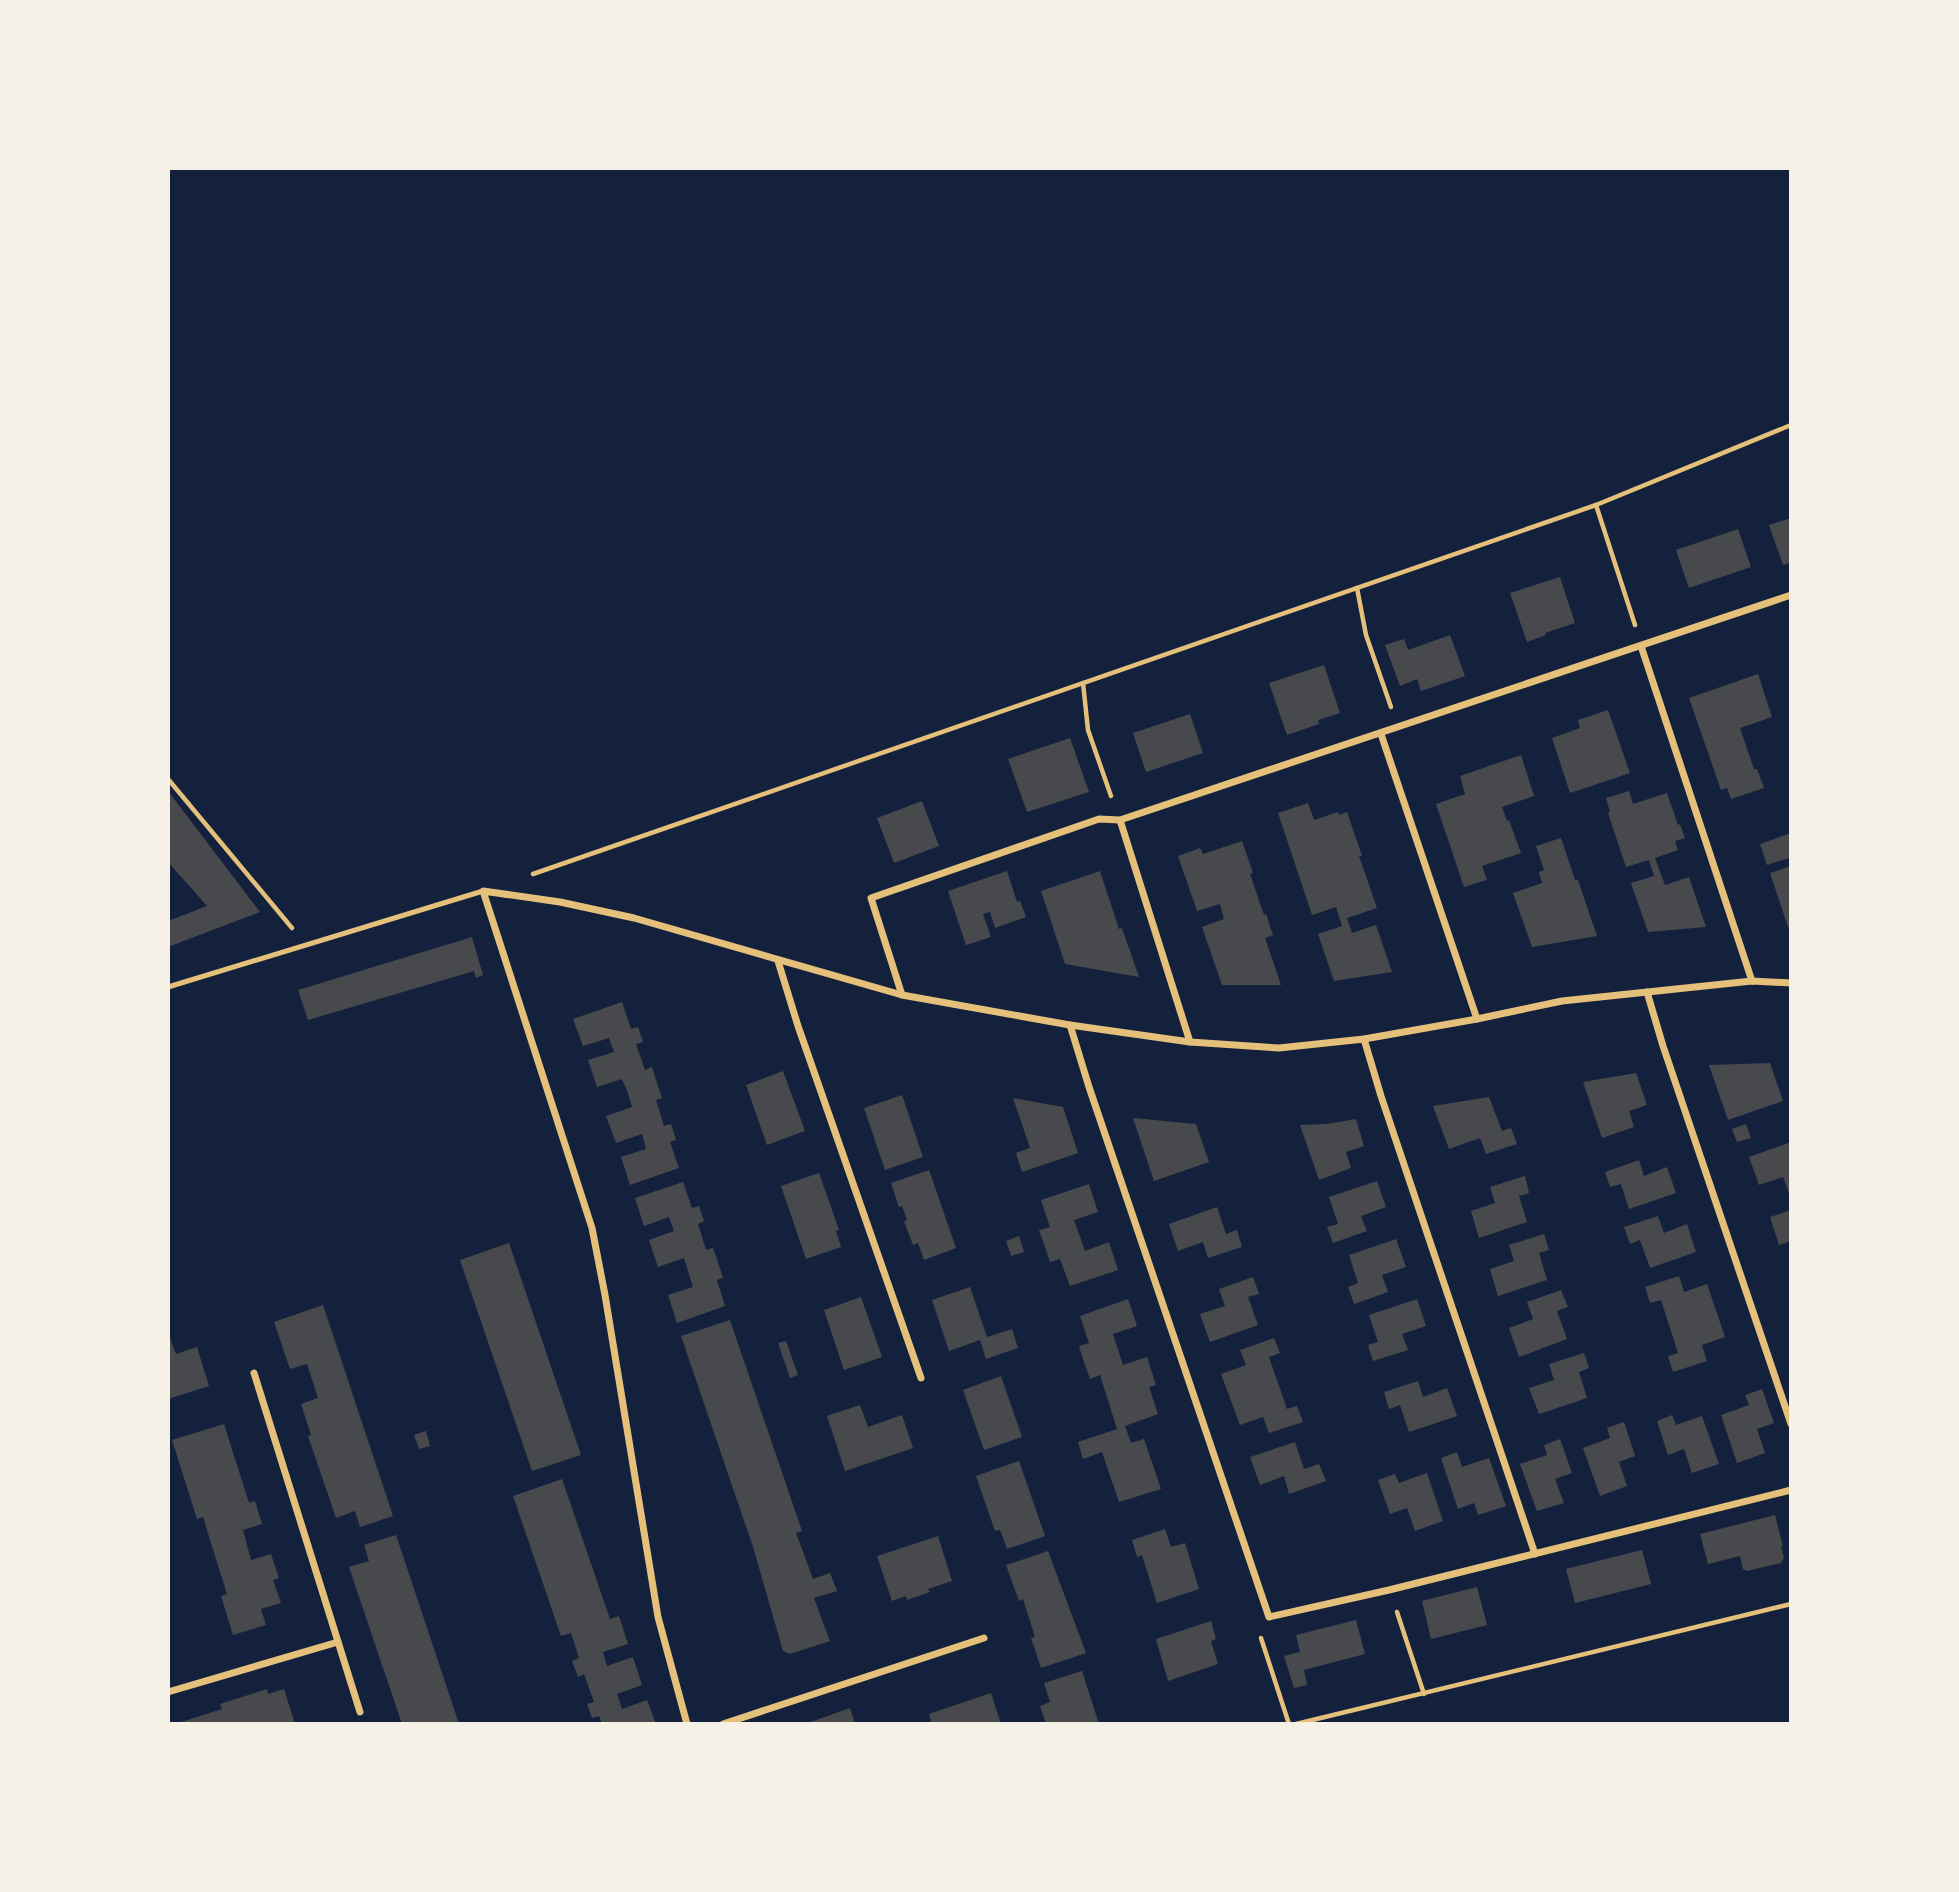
<svg xmlns="http://www.w3.org/2000/svg" width="1959" height="1892" viewBox="0 0 1959 1892" font-family="Manrope,sans-serif">
  <style>
    .building { fill: #48494c }
    .lines { fill: none; stroke-linecap: round; stroke-linejoin: round }
    .path { stroke: #e5c07b; stroke-width: 4.5 }
    .service { stroke: #e5c07b; stroke-width: 5 }
    .minor { stroke: #e5c07b; stroke-width: 7 }
  </style>
  <rect width="100%" height="100%" fill="#14213d"/>
  <g class="building">
    <polygon points="1791,518 1791,563 1783,565 1769,525"/>
    <polygon points="1738,529 1751,567 1689,588 1676,550"/>
    <polygon points="1560,577 1575,623 1545,633 1546,635 1527,642 1510,593"/>
    <polygon points="1450,635 1465,676 1421,691 1417,679 1400,686 1385,645 1404,639 1408,650"/>
    <polygon points="1324,665 1340,713 1318,720 1319,724 1287,735 1269,683"/>
    <polygon points="1758,674 1772,717 1740,728 1754,769 1757,769 1764,788 1731,799 1727,788 1721,790 1689,698"/>
    <polygon points="1608,710 1630,773 1570,793 1552,738 1580,728 1578,720"/>
    <polygon points="1190,714 1203,753 1146,772 1133,733"/>
    <polygon points="1070,738 1089,792 1027,812 1008,759"/>
    <polygon points="1521,755 1534,796 1502,807 1507,821 1509,820 1521,853 1482,866 1487,880 1464,887 1436,804 1465,794 1460,776"/>
    <polygon points="168,791 260,912 168,947 168,921 207,906 168,862"/>
    <polygon points="1629,791 1633,804 1667,793 1678,825 1680,824 1685,838 1675,841 1678,850 1655,858 1665,885 1689,877 1706,927 1648,932 1631,883 1654,876 1649,860 1626,867 1608,813 1610,812 1606,798"/>
    <polygon points="922,801 939,846 894,863 877,818"/>
    <polygon points="1308,803 1314,820 1338,812 1339,815 1347,812 1362,856 1359,856 1377,908 1347,918 1352,933 1376,925 1392,972 1334,981 1318,934 1342,926 1336,907 1312,915 1278,813"/>
    <polygon points="1791,833 1791,863 1789,858 1767,865 1760,844"/>
    <polygon points="1561,838 1575,880 1578,880 1597,936 1532,947 1513,893 1542,883 1539,872 1544,870 1536,846"/>
    <polygon points="1242,841 1253,873 1250,874 1264,915 1266,914 1273,935 1265,938 1281,985 1222,985 1202,927 1224,919 1220,904 1197,911 1178,856 1200,848 1203,854"/>
    <polygon points="1791,866 1791,927 1788,927 1770,873"/>
    <polygon points="1007,871 1017,902 1020,901 1026,917 995,928 990,912 983,914 991,937 966,945 948,891"/>
    <polygon points="1100,871 1119,929 1122,928 1139,977 1065,964 1041,891"/>
    <polygon points="472,937 483,975 476,978 474,971 308,1020 298,990"/>
    <polygon points="622,1002 631,1029 638,1027 643,1042 636,1044 645,1070 652,1067 657,1083 662,1098 656,1100 664,1126 671,1124 676,1140 670,1142 679,1168 630,1185 621,1157 646,1149 642,1134 616,1143 606,1116 632,1107 628,1093 622,1079 597,1087 588,1060 614,1052 609,1038 583,1046 573,1019"/>
    <polygon points="1770,1063 1783,1101 1728,1120 1709,1065"/>
    <polygon points="783,1071 805,1131 767,1145 746,1085"/>
    <polygon points="1636,1073 1647,1105 1629,1111 1634,1127 1602,1138 1583,1082"/>
    <polygon points="902,1095 923,1157 885,1170 864,1108"/>
    <polygon points="1489,1097 1502,1131 1511,1128 1517,1144 1486,1154 1480,1138 1449,1149 1433,1106"/>
    <polygon points="1013,1098 1063,1107 1078,1153 1022,1172 1016,1153 1030,1148"/>
    <polygon points="1133,1118 1196,1124 1209,1162 1154,1181"/>
    <polygon points="1356,1119 1364,1146 1346,1152 1351,1168 1319,1180 1300,1125 1327,1124"/>
    <polygon points="1746,1124 1751,1138 1737,1142 1732,1129"/>
    <polygon points="1791,1142 1791,1199 1783,1177 1759,1185 1749,1157"/>
    <polygon points="1639,1160 1644,1176 1667,1167 1676,1193 1629,1209 1621,1184 1610,1187 1605,1172"/>
    <polygon points="929,1170 956,1248 924,1260 918,1243 913,1245 904,1221 907,1220 902,1206 899,1207 891,1183"/>
    <polygon points="819,1173 839,1230 836,1231 841,1247 806,1259 781,1186"/>
    <polygon points="1525,1176 1529,1193 1519,1196 1527,1222 1479,1238 1471,1211 1495,1203 1490,1187"/>
    <polygon points="1377,1181 1386,1207 1361,1216 1367,1231 1333,1243 1327,1227 1338,1224 1329,1197"/>
    <polygon points="683,1182 692,1208 699,1206 704,1221 698,1224 706,1250 713,1248 718,1262 723,1278 717,1280 725,1306 677,1323 668,1295 693,1287 684,1258 658,1267 649,1240 674,1231 669,1217 644,1226 635,1198"/>
    <polygon points="1089,1184 1098,1212 1074,1220 1085,1251 1109,1242 1118,1270 1070,1286 1060,1259 1050,1262 1045,1247 1039,1230 1050,1227 1041,1200"/>
    <polygon points="1217,1207 1226,1234 1237,1230 1242,1247 1208,1258 1203,1242 1178,1251 1169,1224"/>
    <polygon points="1791,1210 1791,1241 1779,1245 1770,1217"/>
    <polygon points="1658,1216 1664,1233 1687,1224 1696,1252 1650,1268 1640,1240 1630,1244 1624,1227"/>
    <polygon points="1544,1234 1549,1250 1539,1253 1547,1280 1498,1296 1490,1269 1514,1261 1509,1245"/>
    <polygon points="1019,1236 1024,1252 1011,1256 1006,1241"/>
    <polygon points="1396,1239 1406,1267 1382,1275 1388,1292 1354,1304 1348,1287 1358,1283 1349,1255"/>
    <polygon points="509,1243 581,1455 532,1471 460,1260"/>
    <polygon points="1679,1276 1684,1292 1707,1284 1725,1337 1702,1345 1707,1361 1673,1372 1668,1356 1678,1353 1661,1300 1650,1303 1645,1287"/>
    <polygon points="1253,1277 1259,1294 1248,1297 1258,1325 1210,1342 1200,1314 1225,1306 1219,1289"/>
    <polygon points="970,1287 987,1337 1012,1329 1018,1348 986,1359 980,1340 949,1351 932,1300"/>
    <polygon points="1561,1290 1568,1307 1557,1311 1567,1339 1519,1357 1509,1328 1533,1319 1527,1302"/>
    <polygon points="861,1297 882,1357 844,1370 824,1310"/>
    <polygon points="1128,1299 1137,1326 1113,1334 1123,1365 1147,1357 1156,1385 1149,1387 1158,1414 1125,1426 1131,1443 1144,1439 1161,1489 1119,1502 1102,1452 1083,1459 1078,1442 1117,1429 1100,1375 1090,1379 1084,1362 1079,1346 1089,1343 1080,1316"/>
    <polygon points="1417,1299 1426,1326 1402,1334 1408,1350 1373,1361 1368,1345 1378,1342 1369,1315"/>
    <polygon points="323,1305 393,1516 360,1527 355,1511 336,1518 308,1436 311,1435 301,1404 318,1398 307,1364 290,1369 274,1322"/>
    <polygon points="730,1320 802,1531 796,1533 813,1579 830,1573 837,1591 814,1598 830,1641 790,1654 783,1651 753,1547 681,1336"/>
    <polygon points="168,1333 176,1354 197,1347 209,1386 168,1399"/>
    <polygon points="1274,1338 1280,1353 1269,1357 1287,1409 1297,1406 1303,1422 1269,1433 1263,1417 1240,1425 1221,1374 1246,1365 1240,1350"/>
    <polygon points="786,1341 798,1375 790,1378 778,1343"/>
    <polygon points="1584,1353 1589,1368 1579,1372 1587,1398 1539,1414 1529,1388 1554,1380 1549,1364"/>
    <polygon points="1001,1376 1022,1437 984,1450 963,1390"/>
    <polygon points="1418,1381 1423,1397 1447,1388 1457,1416 1409,1432 1400,1405 1389,1409 1384,1392"/>
    <polygon points="1762,1389 1774,1423 1757,1429 1765,1453 1737,1463 1721,1415 1749,1405 1745,1395"/>
    <polygon points="860,1405 868,1427 902,1415 913,1448 845,1471 827,1416"/>
    <polygon points="1672,1415 1676,1425 1702,1416 1719,1464 1692,1473 1684,1449 1668,1455 1657,1421"/>
    <polygon points="1624,1422 1635,1456 1619,1462 1627,1486 1600,1496 1583,1448 1610,1438 1607,1428"/>
    <polygon points="224,1424 249,1503 255,1501 262,1524 243,1530 251,1560 271,1554 279,1578 273,1580 281,1603 261,1609 266,1625 233,1635 221,1596 227,1594 215,1556 203,1517 197,1519 172,1440"/>
    <polygon points="426,1431 430,1446 419,1449 414,1435"/>
    <polygon points="1560,1439 1572,1473 1555,1479 1564,1503 1537,1511 1520,1464 1547,1455 1544,1445"/>
    <polygon points="1295,1442 1304,1469 1319,1464 1326,1481 1289,1494 1284,1476 1260,1485 1250,1457"/>
    <polygon points="1457,1452 1462,1467 1489,1458 1506,1506 1478,1515 1474,1503 1458,1509 1441,1458"/>
    <polygon points="1019,1461 1045,1536 1007,1549 1000,1530 995,1531 976,1476"/>
    <polygon points="1427,1473 1443,1521 1415,1531 1407,1508 1390,1514 1378,1480 1395,1474 1399,1483"/>
    <polygon points="562,1479 610,1619 619,1616 628,1644 603,1652 607,1666 633,1657 642,1685 617,1694 622,1709 647,1700 656,1724 602,1724 599,1716 592,1718 587,1704 594,1702 584,1674 578,1677 572,1661 579,1658 571,1633 561,1636 513,1496"/>
    <polygon points="1775,1515 1783,1546 1781,1546 1784,1558 1781,1563 1747,1571 1743,1569 1740,1556 1708,1564 1700,1534"/>
    <polygon points="1165,1529 1171,1547 1185,1543 1199,1589 1157,1603 1142,1555 1137,1557 1132,1540"/>
    <polygon points="396,1535 459,1724 402,1724 383,1668 349,1567 369,1561 364,1545"/>
    <polygon points="938,1536 952,1581 928,1589 930,1592 907,1600 906,1596 892,1601 877,1556"/>
    <polygon points="1642,1550 1651,1584 1575,1603 1566,1569"/>
    <polygon points="1048,1551 1086,1653 1041,1668 1031,1638 1035,1637 1023,1599 1019,1601 1006,1565"/>
    <polygon points="1477,1587 1487,1625 1431,1639 1422,1601"/>
    <polygon points="1356,1620 1365,1654 1304,1670 1307,1685 1294,1688 1284,1656 1300,1652 1296,1635"/>
    <polygon points="1211,1621 1216,1639 1211,1641 1218,1664 1168,1681 1156,1639"/>
    <polygon points="1082,1671 1099,1724 1046,1724 1040,1706 1050,1702 1044,1683"/>
    <polygon points="267,1689 268,1694 284,1689 295,1724 175,1724 222,1709 220,1704"/>
    <polygon points="991,1693 1001,1724 932,1724 929,1714"/>
    <polygon points="850,1708 855,1724 805,1724"/>
  </g>
  <g class="lines">
    <g class="path">
      <polyline points="1596,505 1635,625"/>
      <polyline points="1357,588 1366,635 1391,707"/>
      <polyline points="1083,683 1088,730 1111,796"/>
      <polyline points="168,779 292,928"/>
      <polyline points="533,874 1596,505 1791,425"/>
      <polyline points="1397,1612 1424,1694"/>
      <polyline points="1261,1638 1289,1724"/>
      <polyline points="1296,1724 1791,1604"/>
    </g>
    <polyline class="service" points="168,987 483,891"/>
    <g class="minor">
      <polyline points="1641,646 1752,981"/>
      <polyline points="1381,734 1477,1019"/>
      <polyline points="1120,820 1190,1042"/>
      <polyline points="778,961 798,1026 921,1378"/>
      <polyline points="1647,992 1663,1046 1791,1424"/>
      <polyline points="902,995 871,898 1099,819 1120,820 1791,595"/>
      <polyline points="1070,1025 1089,1087 1269,1617 1389,1590 1791,1490"/>
      <polyline points="1364,1039 1381,1096 1535,1554"/>
      <polyline points="254,1373 360,1712"/>
      <polyline points="168,1692 338,1642"/>
      <polyline points="687,1724 658,1617 605,1295 592,1228 483,891 560,902 634,918 902,995 1070,1025 1190,1042 1279,1048 1364,1039 1477,1019 1562,1001 1752,981 1791,983"/>
      <polyline points="723,1724 984,1638"/>
    </g>
  </g>
  <rect width="1959" height="1892" fill="none" stroke="#f6f1e7" stroke-width="340"/>
</svg>
